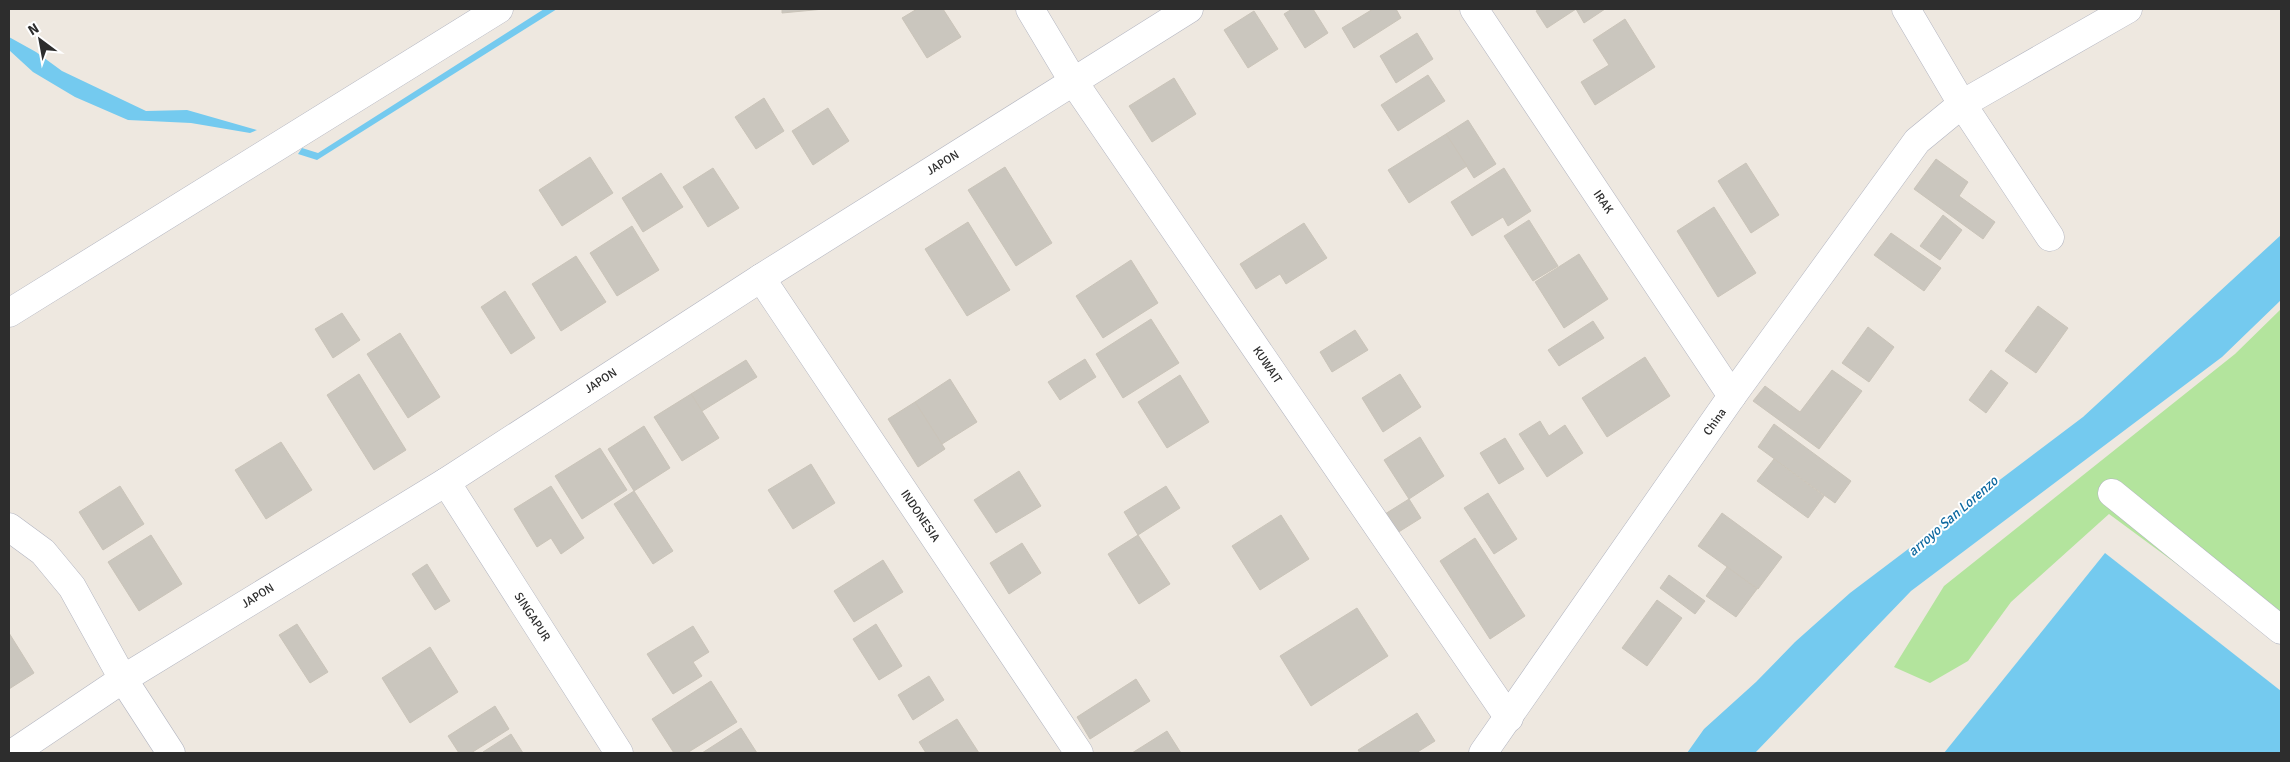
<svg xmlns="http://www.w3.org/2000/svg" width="2290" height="762" viewBox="0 0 2290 762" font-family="Signika,sans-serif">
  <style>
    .green { fill: #b3e49d }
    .water { fill: #74caef }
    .building { fill: #cac6be; stroke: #cac4b9 }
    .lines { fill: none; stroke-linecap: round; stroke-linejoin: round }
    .minor-casing { stroke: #b3b5c0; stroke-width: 29 }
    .minor { stroke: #fff; stroke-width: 28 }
    .labels { text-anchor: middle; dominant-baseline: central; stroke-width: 4; stroke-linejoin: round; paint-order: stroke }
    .street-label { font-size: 12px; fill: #2d2d2d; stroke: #fff }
    .water-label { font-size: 14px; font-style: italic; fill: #0e69a0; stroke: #fff }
  </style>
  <rect width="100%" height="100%" fill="#eee8e0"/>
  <polygon class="green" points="2281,309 2281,641 2109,514 2011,602 1968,661 1930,683 1894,667 1944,586 2235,354"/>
  <g class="water">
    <polygon points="544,9 557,9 317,160 298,154 302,148 318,153"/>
    <polygon points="9,37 36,52 62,71 146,111 187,110 257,130 250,133 191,123 128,120 75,97 33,72 9,50"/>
    <polygon points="2281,235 2281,300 2222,357 1911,591 1755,753 1687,753 1704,729 1756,682 1795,642 1850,593 2083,417"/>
    <polygon points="2105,553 2281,691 2281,753 1944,753"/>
  </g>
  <g class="building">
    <polygon points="782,9 824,9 782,13"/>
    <polygon points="917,9 943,9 961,37 927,58 902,18"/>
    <polygon points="1292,9 1313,9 1328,33 1305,48 1284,14"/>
    <polygon points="1373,9 1396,9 1401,18 1354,48 1342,28"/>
    <polygon points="1540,9 1605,9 1584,23 1576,9 1547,28 1536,11"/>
    <polygon points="1254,11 1278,49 1248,68 1224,30"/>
    <polygon points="1625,19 1655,67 1595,105 1581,82 1609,65 1593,40"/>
    <polygon points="1417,33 1433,59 1396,83 1380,56"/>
    <polygon points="1428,75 1445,101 1398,131 1381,105"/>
    <polygon points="1174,78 1196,114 1152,142 1129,106"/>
    <polygon points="764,98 784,131 756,149 735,117"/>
    <polygon points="828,108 849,141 813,165 792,131"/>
    <polygon points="1468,120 1496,164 1474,178 1446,134"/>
    <polygon points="1446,134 1467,166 1409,203 1388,170"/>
    <polygon points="590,157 613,193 562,226 539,190"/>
    <polygon points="1936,159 1968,182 1959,196 1995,222 1983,239 1914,189"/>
    <polygon points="1746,163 1779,215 1751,233 1718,181"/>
    <polygon points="1005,167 1052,243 1016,266 968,190"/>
    <polygon points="713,168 739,208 708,227 683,187"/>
    <polygon points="1504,168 1531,211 1508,226 1503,217 1472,236 1451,202"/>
    <polygon points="661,173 683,207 643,232 622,198"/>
    <polygon points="1714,207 1756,273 1718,297 1677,231"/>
    <polygon points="1943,215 1962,230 1940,260 1920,246"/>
    <polygon points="1529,220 1558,266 1533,281 1504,236"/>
    <polygon points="968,222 1010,290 967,316 925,249"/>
    <polygon points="1304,223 1327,258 1286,284 1280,274 1256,289 1240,264"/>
    <polygon points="632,226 659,270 617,296 590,253"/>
    <polygon points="1891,233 1941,268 1924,291 1874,255"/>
    <polygon points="1579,254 1608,299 1564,328 1535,282"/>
    <polygon points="576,256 606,302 561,331 532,284"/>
    <polygon points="1131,260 1158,303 1103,338 1076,296"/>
    <polygon points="505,291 535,338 511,354 481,307"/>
    <polygon points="2038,306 2068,328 2036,373 2005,351"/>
    <polygon points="342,313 360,340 333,358 315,329"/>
    <polygon points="1151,319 1179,363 1123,398 1096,354"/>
    <polygon points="1593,321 1604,338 1559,366 1548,350"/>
    <polygon points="1868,327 1894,347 1869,382 1842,363"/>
    <polygon points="1355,330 1368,350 1332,372 1320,352"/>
    <polygon points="400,333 440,397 408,418 367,354"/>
    <polygon points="1645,357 1670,396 1607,437 1582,398"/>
    <polygon points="1085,359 1096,377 1060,400 1048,382"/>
    <polygon points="746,360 757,377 702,411 691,394"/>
    <polygon points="1832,370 1862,391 1819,449 1753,401 1765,386 1800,412"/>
    <polygon points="1991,370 2008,383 1986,413 1969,400"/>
    <polygon points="359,374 406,450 374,470 327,395"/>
    <polygon points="1400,374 1421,407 1383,432 1362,398"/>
    <polygon points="1180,375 1209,422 1167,448 1138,402"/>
    <polygon points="950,379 977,422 942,444 915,402"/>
    <polygon points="691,394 719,438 682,461 654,417"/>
    <polygon points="915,402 945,449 918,467 888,419"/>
    <polygon points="1540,421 1549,436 1565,425 1583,453 1547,477 1519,434"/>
    <polygon points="1774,424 1851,481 1835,503 1758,447"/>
    <polygon points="644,426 670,468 634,491 608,449"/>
    <polygon points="1420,437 1444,476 1409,499 1384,460"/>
    <polygon points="1505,438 1524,469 1499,484 1480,453"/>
    <polygon points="281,442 312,490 266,519 235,470"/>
    <polygon points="600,448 627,490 582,519 555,476"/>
    <polygon points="1774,459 1824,496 1808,518 1757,481"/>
    <polygon points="811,464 835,503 793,529 768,490"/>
    <polygon points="1019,471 1041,506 996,533 974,500"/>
    <polygon points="120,486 144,524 103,550 79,512"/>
    <polygon points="551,486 584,538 561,554 551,538 537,547 514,509"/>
    <polygon points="1166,486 1180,508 1138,535 1124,512"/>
    <polygon points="634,491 673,551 653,564 614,504"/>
    <polygon points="1488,493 1517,539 1494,554 1464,508"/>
    <polygon points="1409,499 1421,518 1397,533 1385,514"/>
    <polygon points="1722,513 1782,557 1758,589 1698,546"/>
    <polygon points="1281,515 1309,559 1260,590 1232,546"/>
    <polygon points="151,535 182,584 139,611 108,562"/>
    <polygon points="1138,535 1170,584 1139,604 1108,554"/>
    <polygon points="1475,538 1525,616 1490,639 1440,561"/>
    <polygon points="1022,543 1041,573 1009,594 990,563"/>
    <polygon points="883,560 903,592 854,622 834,591"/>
    <polygon points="427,564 450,601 435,610 412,574"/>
    <polygon points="1727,567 1757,589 1736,617 1706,596"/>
    <polygon points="1669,575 1705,601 1695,614 1660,588"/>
    <polygon points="1657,600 1682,618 1647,666 1622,648"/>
    <polygon points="1357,608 1388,656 1311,706 1280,656"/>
    <polygon points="297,624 328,672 310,683 279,635"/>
    <polygon points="876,624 902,666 879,680 853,639"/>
    <polygon points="693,626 709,652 693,662 702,676 673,694 647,654"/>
    <polygon points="9,633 34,673 9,689"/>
    <polygon points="430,647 458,692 410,723 382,678"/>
    <polygon points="929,676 944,700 913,720 898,695"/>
    <polygon points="1136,679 1150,701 1090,739 1077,717"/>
    <polygon points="711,681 737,722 687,753 674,753 652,719"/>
    <polygon points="495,706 509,729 471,753 459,753 448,736"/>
    <polygon points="1417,713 1435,741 1416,753 1360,753 1358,750"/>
    <polygon points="957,719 979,753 926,753 919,742"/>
    <polygon points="741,728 757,753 702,753"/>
    <polygon points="1167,731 1181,753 1132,753"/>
    <polygon points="511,734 523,753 484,753 483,752"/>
  </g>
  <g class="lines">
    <defs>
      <g id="minor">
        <polyline points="1030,9 1073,81 1509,718"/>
        <polyline points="1474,9 1732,396"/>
        <polyline points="1906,9 1962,104 2050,237"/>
        <polyline points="761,278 1079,753"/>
        <polyline points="9,313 499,9"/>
        <polyline points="446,482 619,753"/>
        <polyline points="2112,493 2281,630"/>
        <polyline points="9,527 43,552 72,587 123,679 171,753"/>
        <polyline points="13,753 123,679 446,482 761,278 1189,9"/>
        <polyline points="1483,753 1732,396 1917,141 1962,104 2128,9"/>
      </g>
    </defs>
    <use href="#minor" class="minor-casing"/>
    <use href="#minor" class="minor"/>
  </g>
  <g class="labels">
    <g class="street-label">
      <text transform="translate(943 163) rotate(-32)">JAPON</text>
      <text transform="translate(1603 202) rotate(56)">IRAK</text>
      <text transform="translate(1267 365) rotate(56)">KUWAIT</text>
      <text transform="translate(601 381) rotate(-33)">JAPON</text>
      <text transform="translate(1715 422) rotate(-55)">China</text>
      <text transform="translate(920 516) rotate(56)">INDONESIA</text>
      <text transform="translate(258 596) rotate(-32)">JAPON</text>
      <text transform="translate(532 617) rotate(57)">SINGAPUR</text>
    </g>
    <g class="water-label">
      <text transform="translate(1953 516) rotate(-41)">arroyo San Lorenzo</text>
    </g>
  </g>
  <rect width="2290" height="762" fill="none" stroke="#2d2d2d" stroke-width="20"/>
  <g transform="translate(40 40) rotate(328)" stroke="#ffffff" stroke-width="4" paint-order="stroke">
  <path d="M0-4L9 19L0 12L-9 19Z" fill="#2d2d2d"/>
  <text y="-8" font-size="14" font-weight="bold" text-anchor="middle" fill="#2d2d2d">N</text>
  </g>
</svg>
